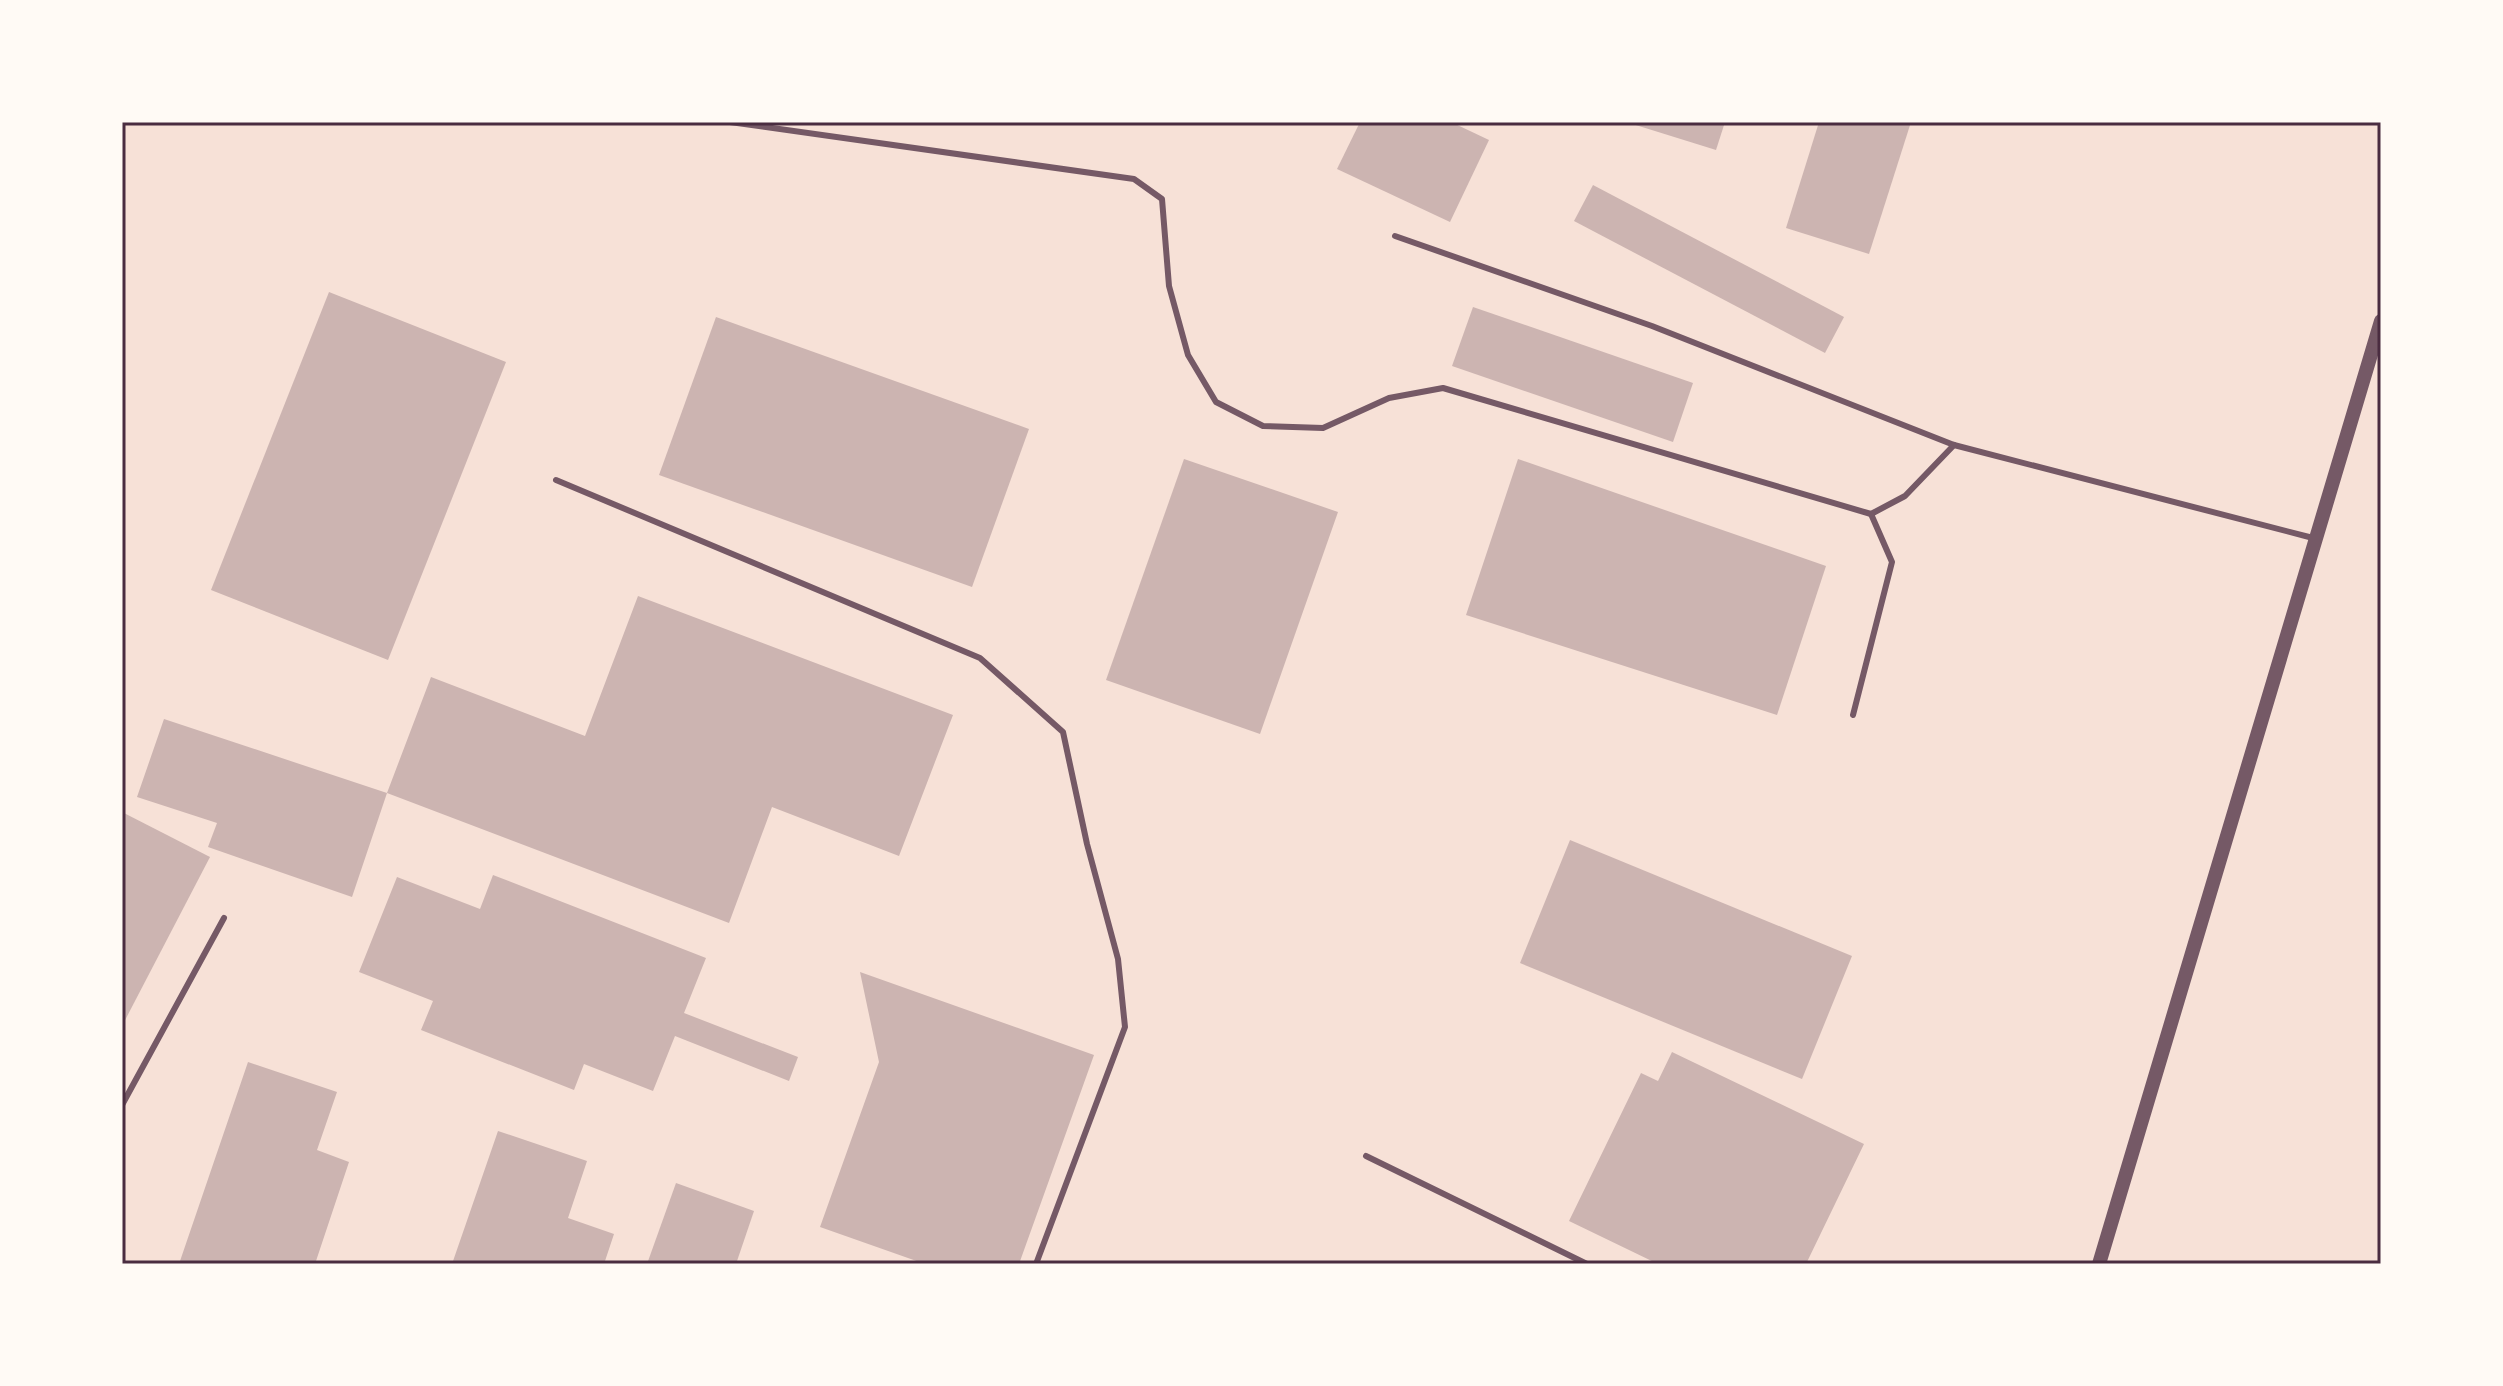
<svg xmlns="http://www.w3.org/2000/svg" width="2503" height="1386" viewBox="0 0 2503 1386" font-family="Lora,serif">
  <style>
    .building { fill: #ccb4b1 }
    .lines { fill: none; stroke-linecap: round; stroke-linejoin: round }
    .service { stroke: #755966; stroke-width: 6 }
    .tertiary { stroke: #755966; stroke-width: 14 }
    .neatline { fill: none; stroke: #4a2c40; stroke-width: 3 }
  </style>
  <rect width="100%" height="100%" fill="#f7e1d7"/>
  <g class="building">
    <polygon points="1360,122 1451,122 1489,140 1450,222 1337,169"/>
    <polygon points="1626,122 1725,122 1716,150"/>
    <polygon points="1819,122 1911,122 1869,254 1786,228"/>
    <polygon points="1593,185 1844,317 1825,353 1574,221"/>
    <polygon points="329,292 506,362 388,660 211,590"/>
    <polygon points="1473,307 1693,383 1673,442 1452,366"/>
    <polygon points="716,317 1029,429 972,587 659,475"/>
    <polygon points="1184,459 1338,512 1260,734 1106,680"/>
    <polygon points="1518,459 1826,566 1777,715 1466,615"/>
    <polygon points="638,596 953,715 899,856 772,807 729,923 387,793 431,677 585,736"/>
    <polygon points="164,719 387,793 352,897 208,847 217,823 137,797"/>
    <polygon points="122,812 210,857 122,1026"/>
    <polygon points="1570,840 1852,956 1802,1079 1520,963"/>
    <polygon points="493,875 706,958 684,1013 798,1057 789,1081 675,1036 653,1091 584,1064 574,1090 421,1030 433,1001 359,972 397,877 480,909"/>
    <polygon points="860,972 1094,1055 1019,1264 925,1264 820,1227 879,1062"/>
    <polygon points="1672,1052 1864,1144 1806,1264 1658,1264 1569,1221 1641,1073 1658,1081"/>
    <polygon points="248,1062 337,1092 317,1150 349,1162 315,1264 179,1264"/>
    <polygon points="498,1131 587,1161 568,1218 614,1234 604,1264 452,1264"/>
    <polygon points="676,1183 754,1211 736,1264 647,1264"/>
  </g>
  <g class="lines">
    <g class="service">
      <polyline points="730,122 1134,179 1162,199 1169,286 1188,355 1216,402 1263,426 1323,428 1389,398 1443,388 1871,514"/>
      <polyline points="1395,236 1652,326 1954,445 2313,538"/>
      <polyline points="556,480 980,658 1063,732 1087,844 1118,959 1125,1027 1036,1264"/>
      <polyline points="1853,715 1892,562 1871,514 1905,496 1954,445"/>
      <polyline points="122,1105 224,918"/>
      <polyline points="1366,1156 1587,1264"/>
    </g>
    <polyline class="tertiary" points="2099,1264 2381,321"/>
  </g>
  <rect width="2503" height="1386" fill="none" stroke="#fffaf5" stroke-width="248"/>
  <rect x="124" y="124" width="2255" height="1138" class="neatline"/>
</svg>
